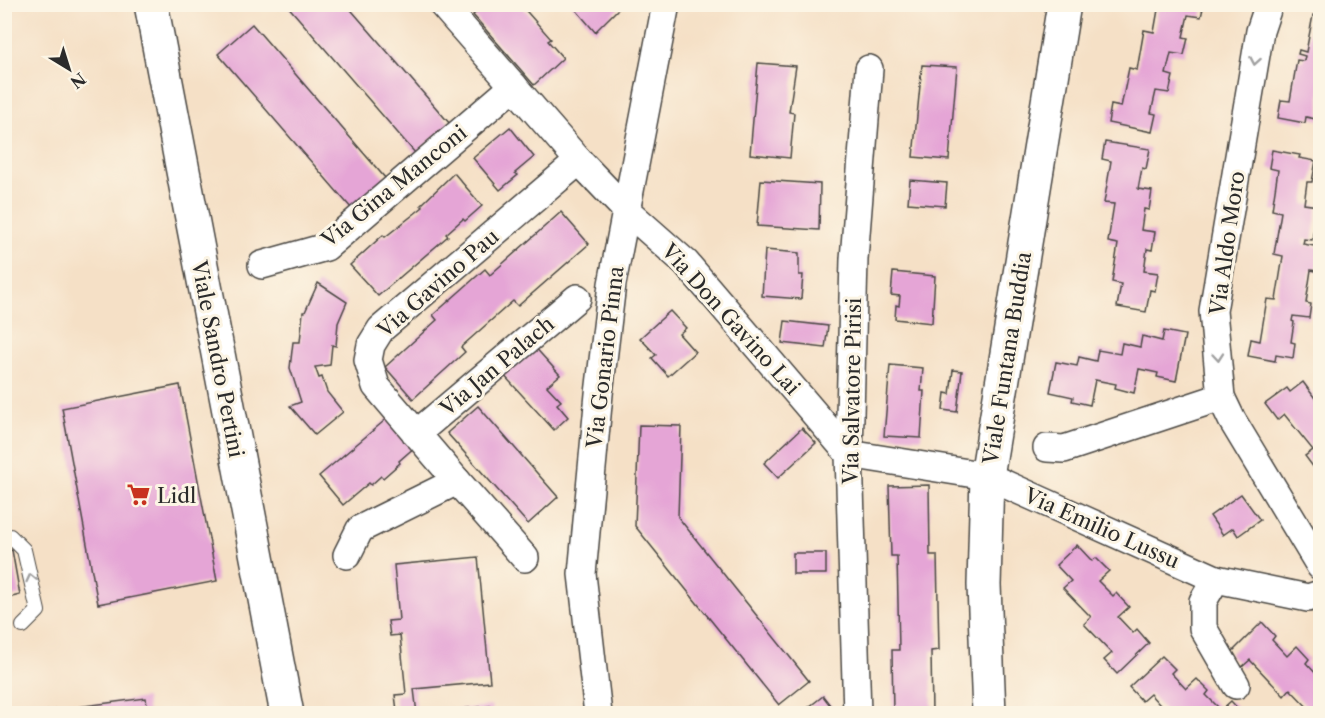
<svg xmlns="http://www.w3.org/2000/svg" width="1325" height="718" viewBox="0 0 1325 718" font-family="'Libre Caslon Text',serif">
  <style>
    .building { fill: #e5a5d6 }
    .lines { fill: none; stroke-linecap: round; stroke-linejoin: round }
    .service-casing { stroke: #494642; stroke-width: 16 }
    .minor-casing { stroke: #494642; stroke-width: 30 }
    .tertiary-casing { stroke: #494642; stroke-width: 36 }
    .secondary-casing { stroke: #494642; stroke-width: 36 }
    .service { stroke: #fff; stroke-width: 14 }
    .minor { stroke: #fff; stroke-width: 27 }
    .tertiary { stroke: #fff; stroke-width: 33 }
    .secondary { stroke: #fff; stroke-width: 33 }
    .oneway { stroke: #a0a0a0 }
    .labels { text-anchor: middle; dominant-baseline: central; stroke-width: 6; stroke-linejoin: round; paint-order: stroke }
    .street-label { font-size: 21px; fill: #2b2b2b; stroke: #fcf5e5 }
    .poi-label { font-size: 21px; fill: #2b2b2b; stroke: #fcf5e5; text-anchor: start }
  </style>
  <rect width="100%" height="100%" fill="#fcf5e5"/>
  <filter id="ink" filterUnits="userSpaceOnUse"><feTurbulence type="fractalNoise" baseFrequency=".0167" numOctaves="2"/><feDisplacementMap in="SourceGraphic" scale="12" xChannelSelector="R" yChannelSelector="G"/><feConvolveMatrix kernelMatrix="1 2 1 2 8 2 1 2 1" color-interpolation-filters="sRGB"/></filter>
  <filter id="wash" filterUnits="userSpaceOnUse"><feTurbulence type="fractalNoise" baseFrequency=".008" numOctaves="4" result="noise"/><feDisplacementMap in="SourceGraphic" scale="24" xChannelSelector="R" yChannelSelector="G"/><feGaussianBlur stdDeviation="1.35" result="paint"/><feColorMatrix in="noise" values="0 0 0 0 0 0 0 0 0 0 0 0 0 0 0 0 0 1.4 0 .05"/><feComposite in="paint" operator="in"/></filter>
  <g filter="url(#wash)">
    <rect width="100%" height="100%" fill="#f5e0c6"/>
    <g id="blocks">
      <g class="building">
        <polygon points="286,4 346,4 450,124 416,154"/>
        <polygon points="480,4 520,4 551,39 548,41 563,58 534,85 473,15 478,10 476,8"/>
        <polygon points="571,4 623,4 595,32"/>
        <polygon points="1159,4 1204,4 1201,17 1188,15 1183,37 1188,38 1184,55 1171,53 1166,74 1173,76 1169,93 1156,91 1151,113 1156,114 1152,132 1108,123 1111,105 1121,107 1129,68 1137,70 1144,30 1154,32"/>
        <polygon points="1313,15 1320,16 1320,120 1306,117 1305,123 1278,118 1281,100 1290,101 1297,60 1304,61 1305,56 1298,54 1299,50 1306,52"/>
        <polygon points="252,24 386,179 352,209 218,54"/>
        <polygon points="758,63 796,66 789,112 794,113 790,158 750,154"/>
        <polygon points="922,65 957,67 949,160 913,157"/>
        <polygon points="510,127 534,157 515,173 518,175 500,190 473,158"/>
        <polygon points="1105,142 1150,149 1146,169 1142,168 1138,189 1152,191 1149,210 1144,209 1141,230 1155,232 1152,250 1147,249 1144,271 1158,273 1155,291 1150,290 1146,312 1117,307 1121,284 1112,282 1118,244 1108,242 1114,204 1104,203 1111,161 1102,159"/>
        <polygon points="1272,150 1300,155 1299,158 1316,161 1312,182 1307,182 1304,204 1318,206 1312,240 1304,239 1303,244 1320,247 1316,271 1311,270 1306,303 1311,304 1309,318 1293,316 1292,321 1294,322 1291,342 1295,343 1293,358 1276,355 1275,361 1248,356 1251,339 1260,341 1267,299 1276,300 1283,256 1274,254 1281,212 1272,210 1278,170 1269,168"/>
        <polygon points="454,173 482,206 465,221 463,219 446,234 448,236 378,296 350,265 383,235 385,237 423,207 421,205"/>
        <polygon points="761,180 820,184 819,230 757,226"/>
        <polygon points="910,180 947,183 945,206 908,203"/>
        <polygon points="561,212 589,244 518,306 513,301 461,347 465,352 413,399 385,367 437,320 433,315 485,269 490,275"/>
        <polygon points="765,250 799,253 799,275 803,275 801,299 762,296"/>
        <polygon points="893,272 935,276 932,323 895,319 896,305 899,306 900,296 891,295"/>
        <polygon points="318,283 347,302 338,323 336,346 332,345 330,365 315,367 319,378 322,377 327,392 343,412 315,435 290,406 301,402 290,368 293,342 300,342 303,312 305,312"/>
        <polygon points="670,311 686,328 679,334 695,352 668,376 652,358 656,355 640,338"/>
        <polygon points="785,321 828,326 825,348 782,343"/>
        <polygon points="1164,331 1185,335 1176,381 1157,377 1158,373 1139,369 1134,393 1115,388 1116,384 1095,380 1090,405 1072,401 1073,397 1050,392 1056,362 1077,366 1079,357 1096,361 1098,350 1120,354 1122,343 1140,347 1142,336 1162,341"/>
        <polygon points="532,344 560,375 547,386 561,401 557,404 568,417 554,430 501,372"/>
        <polygon points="890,365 923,368 921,391 924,391 921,438 884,436"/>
        <polygon points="953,370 962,371 957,412 943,410 945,393 950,394"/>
        <polygon points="1303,382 1320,405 1320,476 1305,456 1313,450 1284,414 1277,420 1265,404 1287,388 1290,392"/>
        <polygon points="180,385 217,581 98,604 62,408"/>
        <polygon points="478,406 558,497 528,524 447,433"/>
        <polygon points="390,416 416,446 399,461 400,463 383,478 381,476 371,485 369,483 343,505 319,476"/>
        <polygon points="639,425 681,426 678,517 809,681 779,705 635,526"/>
        <polygon points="802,428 816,443 778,478 764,463"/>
        <polygon points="929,485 930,555 937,555 939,650 931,651 932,714 893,714 892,650 899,650 897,556 891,556 889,486"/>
        <polygon points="1241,494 1260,520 1238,536 1233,528 1223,535 1210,516"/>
        <polygon points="1077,545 1092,561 1096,558 1109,571 1098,581 1113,596 1116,593 1129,607 1118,617 1133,633 1137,629 1149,643 1117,674 1104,660 1112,653 1084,624 1091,617 1063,588 1071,581 1056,565"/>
        <polygon points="12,550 20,595 4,599 4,551"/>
        <rect x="793" y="553" width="33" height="21"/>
        <polygon points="478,557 490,682 414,689 417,714 408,714 407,710 397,711 395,695 406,694 400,635 390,636 388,621 399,620 394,565"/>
        <polygon points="1262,622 1275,636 1272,640 1287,656 1297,646 1309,659 1306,663 1320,678 1320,708 1319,706 1313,713 1290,689 1284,696 1250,660 1242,667 1230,654"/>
        <polygon points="1162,656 1175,669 1171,673 1186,689 1197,679 1209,691 1206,695 1221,710 1231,701 1243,714 1168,714 1150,694 1142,701 1129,687"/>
        <polygon points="823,696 837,714 800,714"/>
        <polygon points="146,698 148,714 38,714 38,712"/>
        <polygon points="492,706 492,714 430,714 430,712"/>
      </g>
    </g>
  </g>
  <g filter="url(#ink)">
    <use href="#blocks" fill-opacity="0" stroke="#494642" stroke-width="1.5"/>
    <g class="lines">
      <defs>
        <polyline id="service" points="4,537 10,536 24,550 38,611 23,626"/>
        <g id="minor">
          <polyline points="442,4 579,161 627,211 686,263 849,454 987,476 1216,579 1308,598 1320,594"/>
          <polyline points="1269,4 1260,31 1213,311 1221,397 1232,420 1320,566"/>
          <polyline points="262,265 326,247 514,86"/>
          <polyline points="416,434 577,298"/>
          <polyline points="1047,448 1064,449 1221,397"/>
          <polyline points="457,481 525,558"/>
          <polyline points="347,555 360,529 457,481 376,386 368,360 371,345 381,329 579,161"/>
          <polyline points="1216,579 1203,601 1203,628 1236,685"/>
          <polyline points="598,714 582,574 599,394 612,284 666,4"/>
          <polyline points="857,714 849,454 854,259 869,69"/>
        </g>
        <polyline id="tertiary" points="151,4 287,714"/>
        <polyline id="secondary" points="989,714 984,585 987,476 1064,4"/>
      </defs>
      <use href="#service" class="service-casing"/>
      <use href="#minor" class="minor-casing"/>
      <use href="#tertiary" class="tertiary-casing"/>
      <use href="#secondary" class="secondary-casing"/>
      <use href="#service" class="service"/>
      <use href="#minor" class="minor"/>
      <use href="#tertiary" class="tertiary"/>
      <use href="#secondary" class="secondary"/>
    </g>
    <defs><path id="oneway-chevron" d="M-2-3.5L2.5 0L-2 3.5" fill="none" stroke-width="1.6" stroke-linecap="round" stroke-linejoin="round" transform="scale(1.5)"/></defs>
    <g class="oneway">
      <use href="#oneway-chevron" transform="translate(1255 61) rotate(100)"/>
      <use href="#oneway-chevron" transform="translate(1218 357) rotate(85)"/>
      <use href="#oneway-chevron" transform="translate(31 578) rotate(-103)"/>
    </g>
  </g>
  <defs>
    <symbol id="supermarket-bare" viewBox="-9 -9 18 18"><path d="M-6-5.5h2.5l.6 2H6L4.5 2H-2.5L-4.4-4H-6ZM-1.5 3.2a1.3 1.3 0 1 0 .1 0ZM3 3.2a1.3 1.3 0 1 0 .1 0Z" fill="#c8321e" stroke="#fcf5e5" stroke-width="2.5" paint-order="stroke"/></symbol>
  </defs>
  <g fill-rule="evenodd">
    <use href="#supermarket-bare" x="122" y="478" width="33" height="33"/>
  </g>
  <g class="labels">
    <g class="street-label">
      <text transform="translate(394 186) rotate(-39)">Via Gina Manconi</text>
      <text transform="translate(1227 243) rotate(-82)">Via Aldo Moro</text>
      <text transform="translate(438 283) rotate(-41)">Via Gavino Pau</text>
      <text transform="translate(731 319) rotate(48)">Via Don Gavino Lai</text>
      <text transform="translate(605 357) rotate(-83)">Via Gonario Pinna</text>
      <text transform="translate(1007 358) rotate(-81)">Viale Funtana Buddia</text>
      <text transform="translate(218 359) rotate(79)">Viale Sandro Pertini</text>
      <text transform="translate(497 366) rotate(-40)">Via Jan Palach</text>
      <text transform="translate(852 391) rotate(-89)">Via Salvatore Pirisi</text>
      <text transform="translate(1102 528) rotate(24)">Via Emilio Lussu</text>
    </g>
    <g class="poi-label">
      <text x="157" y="495">Lidl</text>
    </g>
  </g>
  <rect width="1325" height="718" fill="none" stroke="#fcf5e5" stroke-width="24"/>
  <g transform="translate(69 69) rotate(142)" stroke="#fcf5e5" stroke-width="4.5" paint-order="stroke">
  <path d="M0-4.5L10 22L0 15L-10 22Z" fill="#2b2b2b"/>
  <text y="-9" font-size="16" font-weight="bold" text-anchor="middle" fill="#2b2b2b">N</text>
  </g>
</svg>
